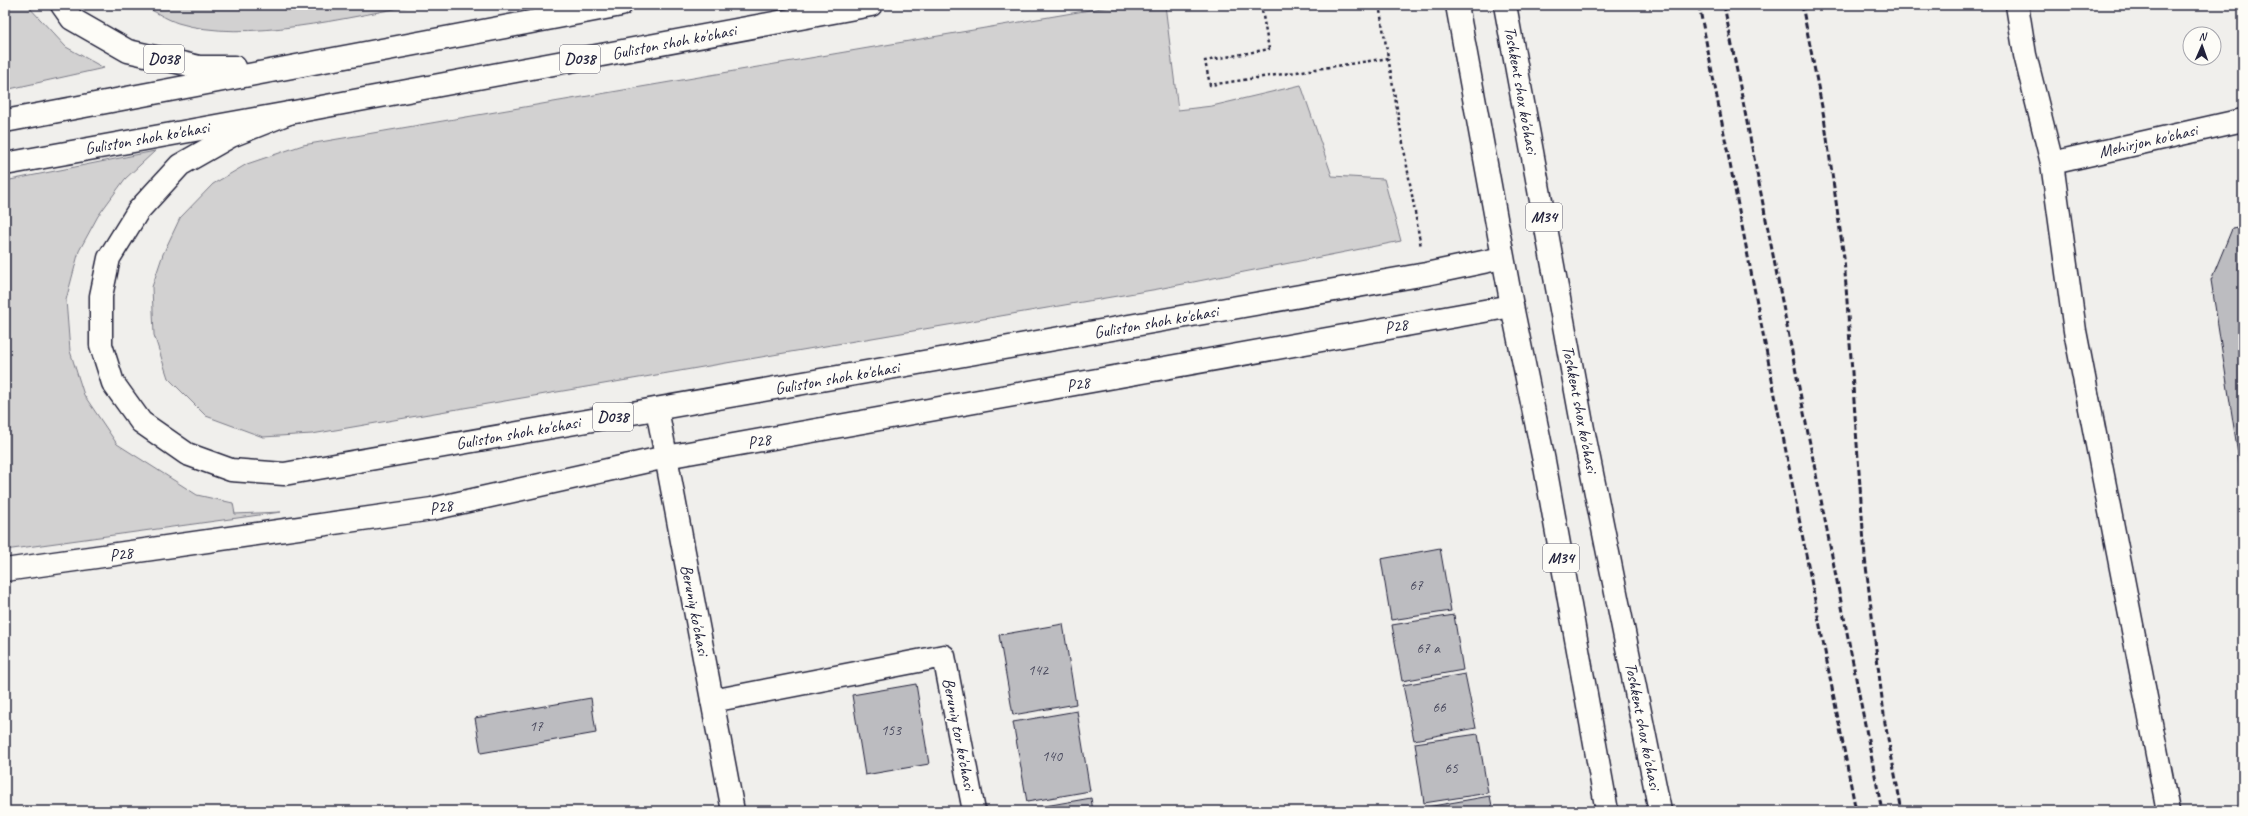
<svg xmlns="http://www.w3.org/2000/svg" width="2248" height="816" viewBox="0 0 2248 816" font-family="Caveat,sans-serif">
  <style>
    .green { fill: #d2d1d1; stroke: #7a7a86 }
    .building { fill: #bcbcc0; stroke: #22223b }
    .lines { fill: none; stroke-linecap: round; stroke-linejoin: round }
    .minor-casing { stroke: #22223b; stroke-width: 25 }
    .major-casing { stroke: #22223b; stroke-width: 25 }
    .highway-casing { stroke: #22223b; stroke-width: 25 }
    .path { stroke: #22223b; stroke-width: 2.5; stroke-dasharray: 3 3; stroke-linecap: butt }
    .minor { stroke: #fdfcf7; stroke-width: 22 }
    .major { stroke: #fdfcf7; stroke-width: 22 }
    .highway { stroke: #fdfcf7; stroke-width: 22 }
    .rail { stroke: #22223b; stroke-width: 3; stroke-dasharray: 6 3; stroke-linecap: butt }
    .labels { text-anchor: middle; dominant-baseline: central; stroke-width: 3.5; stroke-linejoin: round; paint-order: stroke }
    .number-label { font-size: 15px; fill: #48485c }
    .shield { fill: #fdfcf7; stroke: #646373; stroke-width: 1 }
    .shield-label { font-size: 16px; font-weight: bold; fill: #22223b }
    .street-label { font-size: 17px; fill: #22223b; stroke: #fdfcf7 }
  </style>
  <rect width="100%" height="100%" fill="#f0efec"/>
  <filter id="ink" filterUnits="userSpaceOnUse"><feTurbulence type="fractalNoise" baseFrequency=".025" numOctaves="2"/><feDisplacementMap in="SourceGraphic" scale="8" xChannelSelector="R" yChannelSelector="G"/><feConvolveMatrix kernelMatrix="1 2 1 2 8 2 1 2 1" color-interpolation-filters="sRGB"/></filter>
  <g filter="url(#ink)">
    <g class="green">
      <polygon points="5,5 27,5 66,47 104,68 5,90"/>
      <path d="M 142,5 L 416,5 C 347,17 246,44 178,23 C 166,19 154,11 142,5 Z"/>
      <polygon points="1119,5 1165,5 1178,110 1212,106 1301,85 1332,176 1384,179 1401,241 1158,289 312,434 263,437 206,416 168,378 154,335 152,287 163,254 180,218 213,184 247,164 303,145"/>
      <polygon points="155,151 125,179 98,216 79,251 66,300 70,351 84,395 117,444 197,495 233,503 235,514 281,512 5,550 5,181"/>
    </g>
    <g class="building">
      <polygon points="2243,227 2243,486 2211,280 2232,229"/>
      <polygon points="1440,548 1451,611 1391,620 1381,559"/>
      <polygon points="1454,615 1463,670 1402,681 1392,625"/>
      <polygon points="1063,624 1076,704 1013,715 999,635"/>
      <polygon points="1465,674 1476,728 1414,740 1403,685"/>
      <polygon points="916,684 929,764 865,775 852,695"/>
      <polygon points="591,698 596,733 481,753 475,718"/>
      <polygon points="1077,711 1090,791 1027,802 1013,722"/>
      <polygon points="1478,734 1488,793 1424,803 1415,743"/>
      <polygon points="1490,796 1493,811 1428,811 1427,807"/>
      <polygon points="1091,798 1093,811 1028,811 1028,809"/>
    </g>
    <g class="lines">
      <defs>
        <g id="minor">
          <polyline points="2017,5 2025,55 2052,163 2075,331 2168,811"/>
          <polyline points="2052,163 2243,120"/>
          <polyline points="657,409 733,811"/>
          <polyline points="712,701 944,656 974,811"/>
        </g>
        <g id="major">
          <polyline points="62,5 72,19 128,51 199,67 235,67"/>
          <polyline points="289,113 231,136 180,165 138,211 109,258 101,296 101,345 113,383 141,422 187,454 231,470 284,474 1426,274 1502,258"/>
          <polyline points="5,121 621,5"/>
          <polyline points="5,164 289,113 871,5"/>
          <polyline points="5,570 432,509 666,457 1512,306"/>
        </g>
        <g id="highway">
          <polyline points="1457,5 1512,306 1544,461 1607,811"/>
          <polyline points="1505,5 1583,429 1660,811"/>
        </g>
      </defs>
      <use href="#minor" class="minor-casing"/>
      <use href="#major" class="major-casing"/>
      <use href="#highway" class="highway-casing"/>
      <g class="path">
        <polyline points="1261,5 1269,49 1205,61 1210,85 1389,58"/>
        <polyline points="1379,5 1421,247"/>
      </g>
      <use href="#minor" class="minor"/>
      <use href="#major" class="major"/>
      <use href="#highway" class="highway"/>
      <g class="rail">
        <polyline points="1699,5 1856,811"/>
        <polyline points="1724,5 1882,811"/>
        <polyline points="1802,5 1824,117 1844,258 1865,558 1885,723 1902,811"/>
      </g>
    </g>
  </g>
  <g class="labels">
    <g class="number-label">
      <text x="1416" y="585">67</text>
      <text x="1428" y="648">67 а</text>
      <text x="1038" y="670">142</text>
      <text x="1439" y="707">66</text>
      <text x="536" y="726">17</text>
      <text x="891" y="730">153</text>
      <text x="1052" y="756">140</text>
      <text x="1451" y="768">65</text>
    </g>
    <g class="shield">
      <rect x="144" y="45" width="40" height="28" rx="3"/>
      <rect x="560" y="45" width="40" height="28" rx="3"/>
      <rect x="1526" y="203" width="36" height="28" rx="3"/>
      <rect x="593" y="403" width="40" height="28" rx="3"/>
      <rect x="1543" y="544" width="36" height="28" rx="3"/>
    </g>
    <g class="shield-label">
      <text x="164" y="59">D038</text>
      <text x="580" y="59">D038</text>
      <text x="1544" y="217">M34</text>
      <text x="613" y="417">D038</text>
      <text x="1561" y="558">M34</text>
    </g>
    <g class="street-label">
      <text transform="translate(674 42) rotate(-11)">Guliston shoh ko'chasi</text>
      <text transform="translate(1521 90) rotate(80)">Toshkent shox ko'chasi</text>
      <text transform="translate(147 138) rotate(-10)">Guliston shoh ko'chasi</text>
      <text transform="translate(2148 141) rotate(-13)">Mehirjon ko'chasi</text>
      <text transform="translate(1156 322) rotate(-10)">Guliston shoh ko'chasi</text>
      <text transform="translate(1396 326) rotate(-10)">Р28</text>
      <text transform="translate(837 378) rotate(-10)">Guliston shoh ko'chasi</text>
      <text transform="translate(1078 384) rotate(-10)">Р28</text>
      <text transform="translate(1580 409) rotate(79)">Toshkent shox ko'chasi</text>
      <text transform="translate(518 433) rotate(-10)">Guliston shoh ko'chasi</text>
      <text transform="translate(759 441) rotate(-10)">Р28</text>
      <text transform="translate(441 507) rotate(-11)">Р28</text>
      <text transform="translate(121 554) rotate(-8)">Р28</text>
      <text transform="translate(695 610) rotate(79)">Beruniy ko'chasi</text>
      <text transform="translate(1643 726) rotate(79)">Toshkent shox ko'chasi</text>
      <text transform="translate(959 734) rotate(79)">Beruniy tor ko'chasi</text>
    </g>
  </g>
  <rect width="2248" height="816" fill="none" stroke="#fdfcf7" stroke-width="20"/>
  <rect x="10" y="10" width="2228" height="796" fill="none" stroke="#22223b" stroke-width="1.5" filter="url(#ink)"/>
  <g transform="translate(2202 46) rotate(2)"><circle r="19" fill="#fdfcf7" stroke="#a5a5ac"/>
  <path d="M0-3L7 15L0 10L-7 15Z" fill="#22223b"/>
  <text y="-6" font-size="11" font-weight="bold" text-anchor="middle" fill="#22223b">N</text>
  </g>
</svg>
